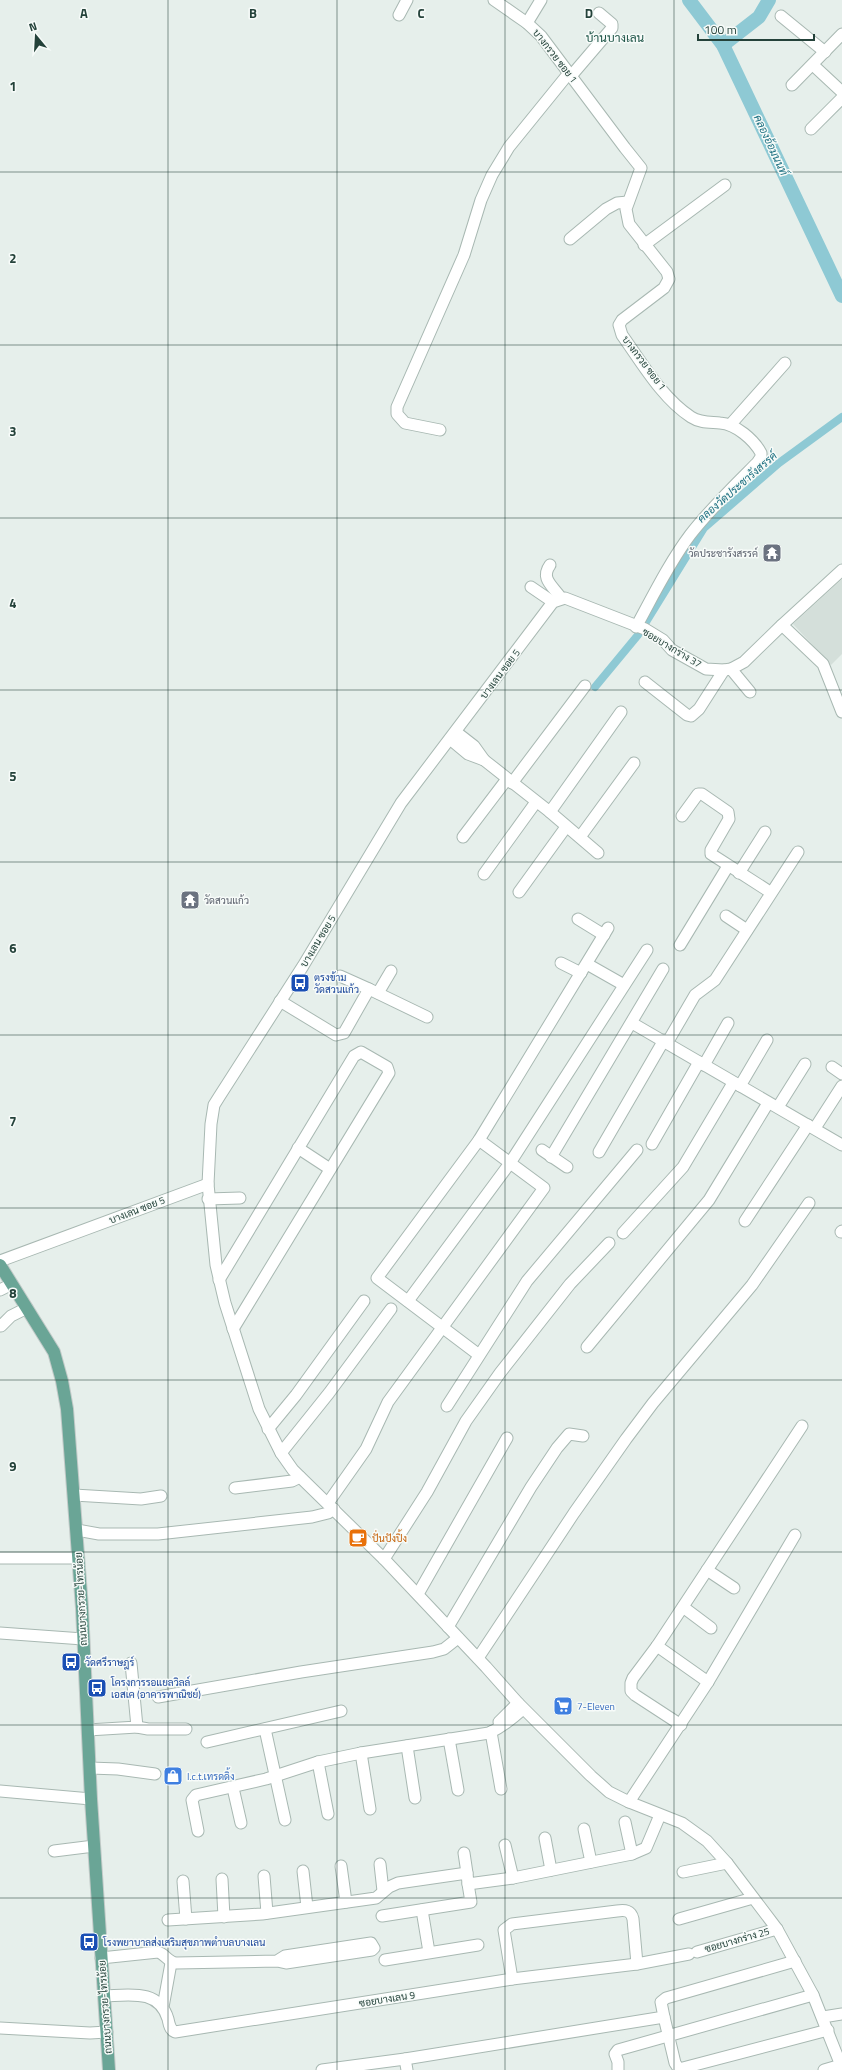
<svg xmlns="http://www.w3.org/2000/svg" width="842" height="2070" viewBox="0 0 842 2070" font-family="'Titillium Web',Sarabun,sans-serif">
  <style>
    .built { fill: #d4dfda }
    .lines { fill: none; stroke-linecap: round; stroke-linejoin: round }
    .canal { stroke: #8ec9d4; stroke-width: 8 }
    .river { stroke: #8ec9d4; stroke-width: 14 }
    .minor-casing { stroke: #a8b8b2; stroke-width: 13 }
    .major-casing { stroke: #c2cac8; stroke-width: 14 }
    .minor { stroke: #fff; stroke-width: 11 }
    .major { stroke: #6aa596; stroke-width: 12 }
    .grid { fill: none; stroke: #24423a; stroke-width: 1; stroke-opacity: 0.55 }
    .labels { text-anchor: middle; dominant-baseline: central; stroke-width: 3; stroke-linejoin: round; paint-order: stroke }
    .street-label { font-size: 10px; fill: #24423a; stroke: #f7fbf9 }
    .worship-label { font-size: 10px; fill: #5b616d; stroke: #f7fbf9; text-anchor: end }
    .transit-label { font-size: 10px; fill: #164399; stroke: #f7fbf9; text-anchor: start }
    .food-label { font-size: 10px; fill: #c56008; stroke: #f7fbf9; text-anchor: start }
    .shop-label { font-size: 10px; fill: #366cbe; stroke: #f7fbf9; text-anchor: start }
    .water-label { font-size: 11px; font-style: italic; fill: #1c6f80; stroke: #f7fbf9 }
    .quarter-label { font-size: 12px; fill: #1f5548; stroke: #f7fbf9 }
    .grid-label { font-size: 13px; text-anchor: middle; font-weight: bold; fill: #24423a; stroke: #f7fbf9; stroke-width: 3; stroke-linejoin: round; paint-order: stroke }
  </style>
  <rect width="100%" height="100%" fill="#e6efeb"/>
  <polygon class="built" points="842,579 842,654 831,665 793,624"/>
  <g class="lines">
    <polyline class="canal" points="595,687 638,635 704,528 779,463 842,417"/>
    <g class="river">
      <polyline points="689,0 723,45 842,296"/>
      <polyline points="723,45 759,17 769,0"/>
    </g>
    <defs>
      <g id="minor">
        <path d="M 494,0 L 527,23 L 541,36 L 625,148 L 641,168 L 626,209 L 629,224 L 667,272 L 669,279 L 664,288 L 622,320 L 619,325 L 622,335 C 642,363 662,398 691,417 C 700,423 710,422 720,423 C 736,424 754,440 761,453 L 761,457 L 757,463 C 734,486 710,509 690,535 C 669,563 653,596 636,627"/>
        <polyline points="399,15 407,0"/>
        <polyline points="781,16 825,52"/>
        <polyline points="527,23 541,0"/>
        <polyline points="813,65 842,92"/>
        <polyline points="571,76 612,28 612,24 599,13"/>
        <polyline points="792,85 842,34"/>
        <polyline points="811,129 842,98"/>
        <polyline points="570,239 606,209 617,203 628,202"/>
        <polyline points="644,245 725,185"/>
        <polyline points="730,425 785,363"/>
        <polyline points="440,430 405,423 397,414 397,407 464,255 481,200 492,175 509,147 569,73"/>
        <path d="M 550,565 C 540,579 553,586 561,598"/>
        <polyline points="842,570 782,625 744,662 731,669 724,670 706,669 672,650 663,640 645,629 565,598 553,602 401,803 303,966 219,1097 214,1105 211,1124 208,1184 216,1265 225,1303 259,1409 281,1453 293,1470 384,1559 486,1667 518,1703 591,1776 609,1792 629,1802 682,1823 707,1841 727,1863 777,1929 813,1995 842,2068"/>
        <polyline points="531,587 553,602"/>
        <polyline points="782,625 823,664 842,712"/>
        <polyline points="731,669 750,692"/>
        <polyline points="645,682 687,715 691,716 699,709 724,670"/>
        <polyline points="456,732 474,746 484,760"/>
        <polyline points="450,739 468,754 484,760 550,812 621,712"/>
        <polyline points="512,783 585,686"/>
        <polyline points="550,812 598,853"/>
        <polyline points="682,816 698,794 702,794 728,812 729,819 711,850 711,854 770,892"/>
        <polyline points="463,837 507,779"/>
        <polyline points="580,837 634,763"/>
        <polyline points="739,873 765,832"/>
        <polyline points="484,874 536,802"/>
        <polyline points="519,892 566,827"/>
        <polyline points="726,916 747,930"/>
        <polyline points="578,919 604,935"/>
        <polyline points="680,945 728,866"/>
        <polyline points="561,963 581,973"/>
        <polyline points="587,964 624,985"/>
        <polyline points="340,976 369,989"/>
        <polyline points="378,993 391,971"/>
        <polyline points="280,1001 336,1035 344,1033 369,989 427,1017"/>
        <polyline points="632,1023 842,1145"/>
        <polyline points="667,1043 695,995 715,980 798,852"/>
        <polyline points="704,1065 728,1023"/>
        <polyline points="832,1067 842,1074"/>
        <polyline points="740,1086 767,1040"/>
        <polyline points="778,1107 805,1064"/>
        <polyline points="815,1128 842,1086"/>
        <polyline points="652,1144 699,1062"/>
        <polyline points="298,1148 330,1169"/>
        <polyline points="542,1150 567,1167"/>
        <polyline points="599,1152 664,1040"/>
        <polyline points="551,1157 663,969"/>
        <polyline points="208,1199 240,1198"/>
        <polyline points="745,1221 808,1125"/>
        <polyline points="841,1232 842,1231"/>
        <polyline points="623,1233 683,1167 733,1083"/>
        <polyline points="0,1261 208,1184"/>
        <polyline points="219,1280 354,1056 361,1052 387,1067 389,1073 233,1329"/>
        <polyline points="0,1290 12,1284"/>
        <polyline points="408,1301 510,1163 647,950"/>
        <polyline points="1,1326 11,1316 27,1308"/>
        <polyline points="587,1347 709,1200 768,1103"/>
        <polyline points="479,1355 377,1278 479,1140 608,928"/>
        <polyline points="447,1406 527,1281 637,1150"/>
        <polyline points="268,1429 296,1395 364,1301"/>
        <polyline points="281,1453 329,1393 391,1309"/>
        <polyline points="235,1488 292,1481 300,1477"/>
        <polyline points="74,1495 141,1499 161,1496"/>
        <polyline points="328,1503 366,1449 388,1402 544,1188 479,1140"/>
        <polyline points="77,1530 99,1534 158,1534 312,1517 328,1513 334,1509"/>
        <polyline points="0,1558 78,1558"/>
        <polyline points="384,1559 427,1492 466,1421 500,1373 570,1284 609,1243"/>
        <polyline points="707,1570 734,1588"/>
        <polyline points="418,1594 507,1438"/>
        <polyline points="683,1607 711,1628"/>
        <polyline points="448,1627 531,1487 557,1448 569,1434 583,1436"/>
        <polyline points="0,1633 83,1639"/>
        <polyline points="657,1646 708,1682"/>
        <polyline points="478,1658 574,1513 626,1439 653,1403 752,1285 809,1203"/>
        <polyline points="158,1697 301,1672 433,1652 444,1649 458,1638"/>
        <polyline points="499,1722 518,1703"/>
        <polyline points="681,1725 635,1695 631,1691 631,1683 633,1678 657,1646 802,1426"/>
        <polyline points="137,1727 148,1729 186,1729"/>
        <polyline points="265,1729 285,1820"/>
        <polyline points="88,1730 137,1727 131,1663"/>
        <polyline points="491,1732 501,1789"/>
        <polyline points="449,1739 458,1790"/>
        <polyline points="207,1742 341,1711"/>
        <polyline points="407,1746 415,1798"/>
        <polyline points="361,1753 370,1809"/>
        <polyline points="318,1762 328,1814"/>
        <polyline points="90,1768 118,1769 155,1774"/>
        <polyline points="233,1788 241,1823"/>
        <polyline points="0,1791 91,1799"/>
        <polyline points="629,1802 708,1682 795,1535"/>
        <polyline points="625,1822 632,1854"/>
        <polyline points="584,1829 591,1862"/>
        <path d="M 198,1831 L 192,1800 L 196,1795 L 266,1779 L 318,1762 L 361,1753 L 489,1733 C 502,1727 512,1719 523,1709"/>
        <polyline points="545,1838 551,1870"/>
        <polyline points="505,1845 513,1878"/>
        <polyline points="54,1851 94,1846"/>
        <polyline points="464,1853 467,1873"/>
        <polyline points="380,1864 383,1891"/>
        <polyline points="341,1866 346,1902"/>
        <polyline points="303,1871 307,1907"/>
        <polyline points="683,1872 727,1863"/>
        <polyline points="264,1876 267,1913"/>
        <polyline points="222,1879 224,1917"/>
        <polyline points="183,1881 186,1919"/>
        <polyline points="422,1910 429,1952"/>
        <polyline points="382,1916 471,1902 468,1884"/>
        <polyline points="679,1919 753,1898"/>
        <polyline points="168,1920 262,1914 376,1898 389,1887 398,1883 467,1873 468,1884 513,1878 632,1854 646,1848 660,1815"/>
        <polyline points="697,1952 777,1929"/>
        <path d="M 101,1958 L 158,1952 C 165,1954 168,1962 176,1963 L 277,1961 L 286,1963 L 372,1950 L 374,1948 L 371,1943 L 285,1956 L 277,1961"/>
        <polyline points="385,1960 478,1945"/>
        <path d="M 512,1979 L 504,1930 L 512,1924 L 617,1911 C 625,1910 631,1910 633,1919 L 637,1964"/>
        <path d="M 105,1996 C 130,1995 159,1989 168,2019 C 169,2024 170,2030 175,2032 L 512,1979 L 637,1964 L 689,1954"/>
        <polyline points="163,2007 171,1963"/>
        <polyline points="664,2017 675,2063 679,2069 828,2030"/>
        <polyline points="823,2017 842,2014"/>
        <polyline points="0,2028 90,2033 107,2032"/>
        <polyline points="405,2059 407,2070"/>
        <polyline points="322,2070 405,2059 664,2017 661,2002 666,1998 795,1961"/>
        <polyline points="618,2070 618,2062 615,2054 618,2050 813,1995"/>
        <polyline points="824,2070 841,2065"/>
      </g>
      <polyline id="major" points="0,1265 54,1352 62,1381 67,1409 82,1608 91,1799 109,2070"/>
    </defs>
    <use href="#minor" class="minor-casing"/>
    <use href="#major" class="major-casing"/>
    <use href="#minor" class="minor"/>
    <use href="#major" class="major"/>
  </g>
  <path class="grid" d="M 168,0 L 168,2070M 337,0 L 337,2070M 505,0 L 505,2070M 674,0 L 674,2070M 0,172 L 842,172M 0,345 L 842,345M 0,518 L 842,518M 0,690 L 842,690M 0,862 L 842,862M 0,1035 L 842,1035M 0,1208 L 842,1208M 0,1380 L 842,1380M 0,1552 L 842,1552M 0,1725 L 842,1725M 0,1898 L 842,1898"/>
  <defs>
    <symbol id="temple-square" viewBox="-11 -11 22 22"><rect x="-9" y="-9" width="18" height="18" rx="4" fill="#6b7280" stroke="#f7fbf9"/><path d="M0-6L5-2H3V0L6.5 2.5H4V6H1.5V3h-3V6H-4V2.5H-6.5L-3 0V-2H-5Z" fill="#fff"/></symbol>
    <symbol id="bus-square" viewBox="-11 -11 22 22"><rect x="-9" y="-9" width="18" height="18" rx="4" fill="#1a4fb4" stroke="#f7fbf9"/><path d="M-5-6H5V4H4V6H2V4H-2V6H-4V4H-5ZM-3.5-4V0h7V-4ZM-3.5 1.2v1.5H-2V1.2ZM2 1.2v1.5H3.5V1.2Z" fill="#fff"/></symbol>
    <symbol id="cafe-square" viewBox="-11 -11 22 22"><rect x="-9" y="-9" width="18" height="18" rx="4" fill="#e8710a" stroke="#f7fbf9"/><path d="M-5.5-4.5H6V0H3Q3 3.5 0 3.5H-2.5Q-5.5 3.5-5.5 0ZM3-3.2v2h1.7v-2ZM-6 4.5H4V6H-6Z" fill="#fff"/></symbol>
    <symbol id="supermarket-square" viewBox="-11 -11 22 22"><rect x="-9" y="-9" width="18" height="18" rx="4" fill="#3f7fe0" stroke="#f7fbf9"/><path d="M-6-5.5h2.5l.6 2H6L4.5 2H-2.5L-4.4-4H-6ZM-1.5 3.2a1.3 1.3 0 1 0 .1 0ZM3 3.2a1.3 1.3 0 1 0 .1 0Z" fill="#fff"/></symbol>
    <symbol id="shop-square" viewBox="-11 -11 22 22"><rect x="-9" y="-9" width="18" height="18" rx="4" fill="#3f7fe0" stroke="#f7fbf9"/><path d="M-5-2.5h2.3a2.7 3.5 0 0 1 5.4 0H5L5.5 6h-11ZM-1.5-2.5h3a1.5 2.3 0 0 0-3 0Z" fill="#fff"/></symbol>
  </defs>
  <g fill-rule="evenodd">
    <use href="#temple-square" x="761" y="542" width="22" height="22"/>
    <use href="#temple-square" x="179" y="889" width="22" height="22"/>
    <use href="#bus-square" x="289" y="972" width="22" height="22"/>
    <use href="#cafe-square" x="347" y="1527" width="22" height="22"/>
    <use href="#bus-square" x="60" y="1651" width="22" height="22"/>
    <use href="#bus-square" x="86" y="1677" width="22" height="22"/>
    <use href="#supermarket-square" x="552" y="1695" width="22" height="22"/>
    <use href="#shop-square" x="162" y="1765" width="22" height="22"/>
    <use href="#bus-square" x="78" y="1931" width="22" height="22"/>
  </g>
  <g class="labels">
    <g class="street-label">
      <text transform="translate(555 56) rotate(52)">บางกรวย ซอย 1</text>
      <text transform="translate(644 363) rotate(53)">บางกรวย ซอย 1</text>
      <text transform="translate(672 648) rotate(31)">ซอยบางกร่าง 37</text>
      <text transform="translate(500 674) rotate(-53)">บางเลน ซอย 5</text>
      <text transform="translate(318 941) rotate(-59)">บางเลน ซอย 5</text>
      <text transform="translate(137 1210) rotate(-21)">บางเลน ซอย 5</text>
      <text transform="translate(81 1599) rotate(-93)">ถนนบางกรวย-ไทรน้อย</text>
      <text transform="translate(737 1940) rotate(-16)">ซอยบางกร่าง 25</text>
      <text transform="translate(387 1999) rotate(-9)">ซอยบางเลน 9</text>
      <text transform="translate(105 2007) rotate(-94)">ถนนบางกรวย-ไทรน้อย</text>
    </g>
    <g class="worship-label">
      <text x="758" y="553">วัดประชารังสรรค์</text>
      <text x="204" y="900" text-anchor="start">วัดสวนแก้ว</text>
    </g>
    <g class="transit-label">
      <text x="314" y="977">ตรงข้าม<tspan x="314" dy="12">วัดสวนแก้ว</tspan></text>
      <text x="85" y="1662">วัดศรีราษฎร์</text>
      <text x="111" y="1682">โครงการรอแยลวิลล์<tspan x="111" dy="12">เอสเค (อาคารพาณิชย์)</tspan></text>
      <text x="103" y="1942">โรงพยาบาลส่งเสริมสุขภาพตำบลบางเลน</text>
    </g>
    <g class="food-label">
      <text x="372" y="1538">ปั่นปังปิ้ง</text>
    </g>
    <g class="shop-label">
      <text x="577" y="1706">7-Eleven</text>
      <text x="187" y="1776">I.c.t.เทรดดิ้ง</text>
    </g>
    <g class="water-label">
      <text transform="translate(771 145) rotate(65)">คลองอ้อมนนท์</text>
      <text transform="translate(737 487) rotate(-41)">คลองวัดประชารังสรรค์</text>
    </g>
    <g class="quarter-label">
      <text x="615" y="37">บ้านบางเลน</text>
    </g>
  </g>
  <g class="grid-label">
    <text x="84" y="18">A</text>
    <text x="253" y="18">B</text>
    <text x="421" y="18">C</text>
    <text x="589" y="18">D</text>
    <text x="13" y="91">1</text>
    <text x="13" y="263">2</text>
    <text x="13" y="436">3</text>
    <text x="13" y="608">4</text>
    <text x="13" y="781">5</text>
    <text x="13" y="953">6</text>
    <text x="13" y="1126">7</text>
    <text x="13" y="1298">8</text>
    <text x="13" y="1471">9</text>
  </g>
  <g transform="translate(36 36) rotate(342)" stroke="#f7fbf9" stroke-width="3" paint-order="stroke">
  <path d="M0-3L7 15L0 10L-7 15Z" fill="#24423a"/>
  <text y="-6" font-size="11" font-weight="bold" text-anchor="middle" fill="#24423a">N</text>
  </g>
  <path d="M698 34v6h116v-6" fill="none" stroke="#24423a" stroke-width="2"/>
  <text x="704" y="34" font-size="12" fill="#24423a" stroke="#f7fbf9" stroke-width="3" paint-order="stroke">100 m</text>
</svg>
